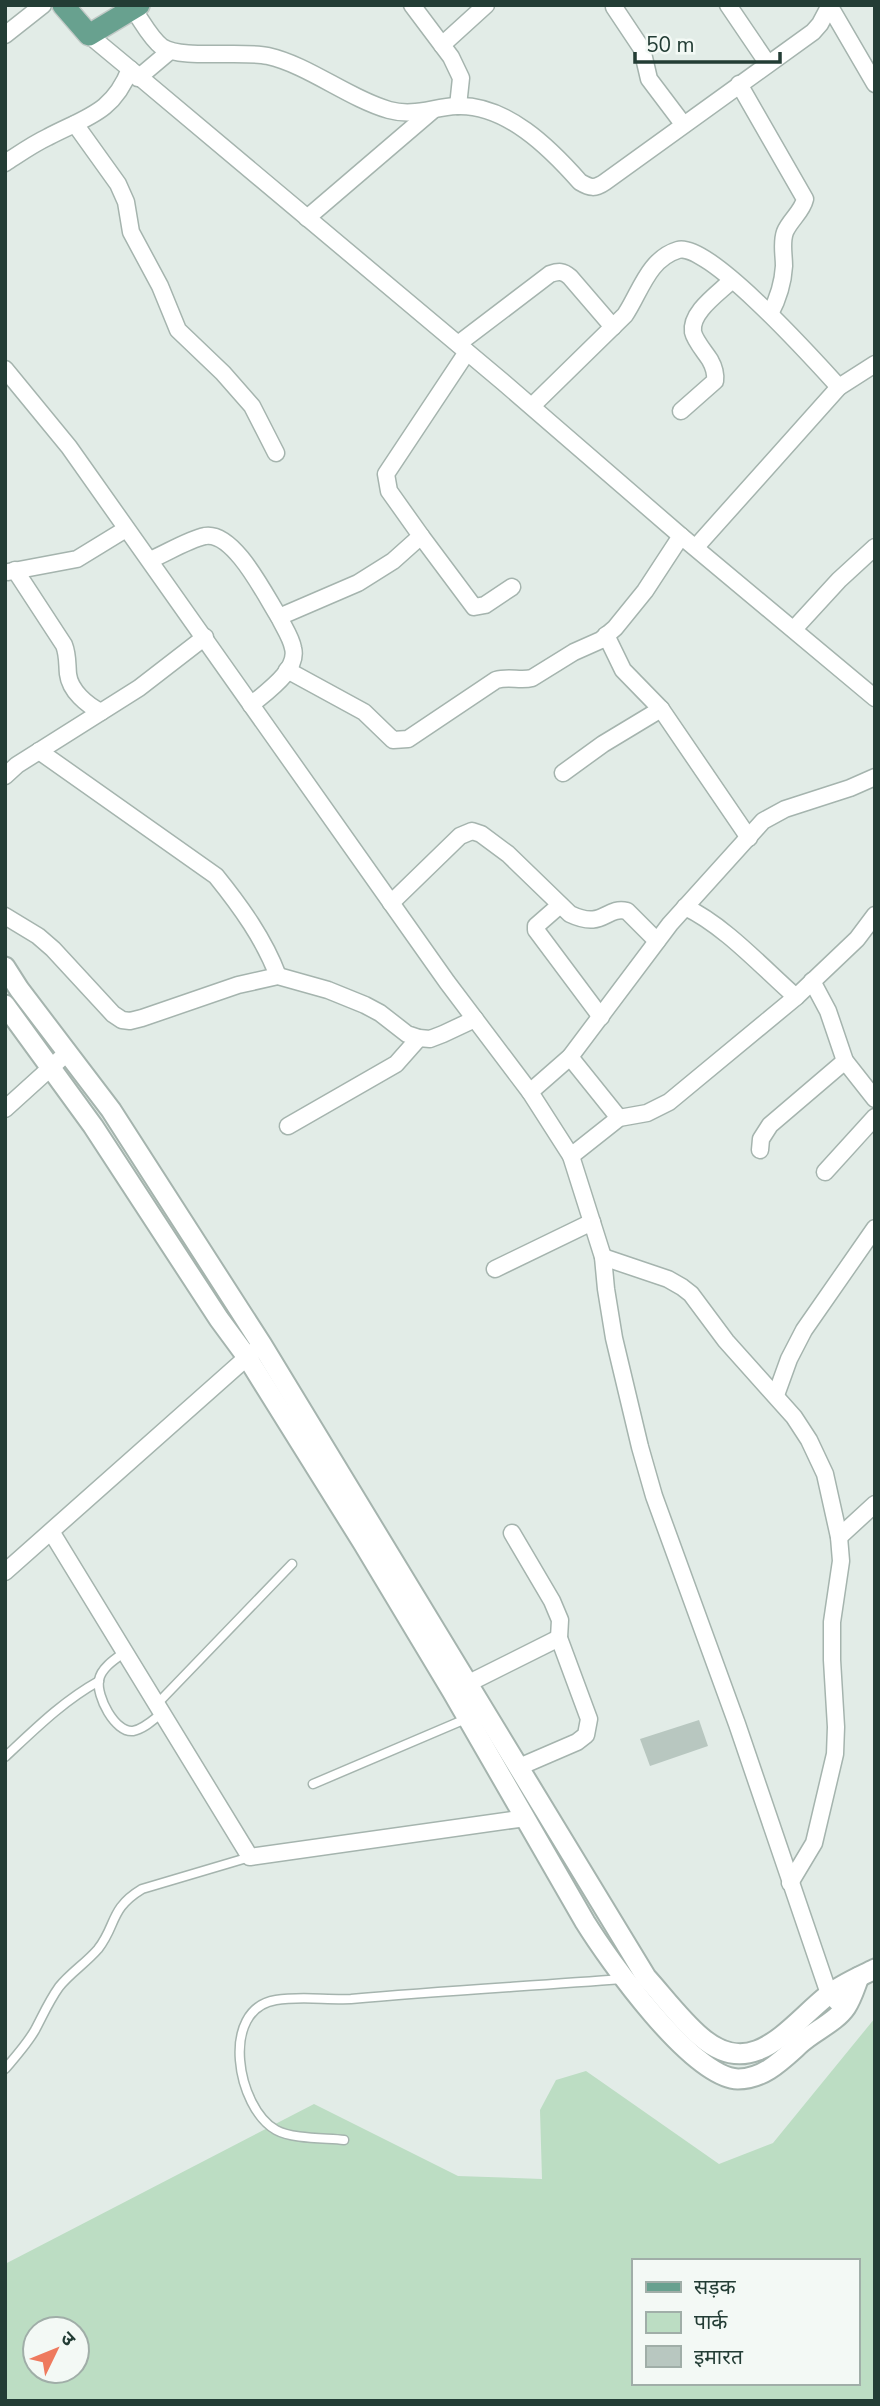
<svg xmlns="http://www.w3.org/2000/svg" width="880" height="2406" viewBox="0 0 880 2406" font-family="'Nunito Sans','Noto Sans Devanagari',sans-serif">
  <style>
    .green { fill: #bcddc3; fill-rule: evenodd }
    .building { fill: #b8c7c0 }
    .lines { fill: none; stroke-linecap: round; stroke-linejoin: round }
    .service-casing { stroke: #a5b4ae; stroke-width: 11 }
    .minor-casing { stroke: #a5b4ae; stroke-width: 19 }
    .tertiary-casing { stroke: #a5b4ae; stroke-width: 23 }
    .primary-casing { stroke: #c1c9c6; stroke-width: 24 }
    .service { stroke: #fff; stroke-width: 8 }
    .minor { stroke: #fff; stroke-width: 16 }
    .tertiary { stroke: #fff; stroke-width: 19 }
    .primary { stroke: #68a18f; stroke-width: 21 }
  </style>
  <rect width="100%" height="100%" fill="#e2ece7"/>
  <path class="green" d="M 875,2018 L 875,2401 L 5,2401 L 5,2264 L 314,2104 L 458,2176 L 542,2179 L 540,2110 L 556,2080 L 586,2071 L 719,2164 L 773,2143 ZM 633,2261 L 857,2261 L 857,2383 L 633,2383 ZM 35,2329 L 77,2329 L 77,2371 L 35,2371 Z"/>
  <polygon class="building" points="699,1720 708,1746 650,1766 640,1739"/>
  <g class="lines">
    <defs>
      <g id="service">
        <path d="M 125,1652 C 115,1659 101,1668 99,1680 C 96,1696 115,1733 133,1731 C 144,1729 154,1719 162,1713"/>
        <polyline points="157,1704 292,1564"/>
        <path d="M 5,1757 C 35,1729 63,1701 99,1681"/>
        <polyline points="313,1784 468,1718"/>
        <path d="M 5,2069 C 16,2056 27,2044 35,2030 C 43,2015 49,2001 59,1987 C 70,1973 86,1963 98,1949 C 117,1925 109,1909 142,1889 L 250,1857"/>
        <path d="M 344,2140 C 325,2138 292,2139 276,2130 C 237,2108 219,2009 276,2000 C 300,1996 326,2000 351,1999 C 441,1991 532,1986 622,1979"/>
      </g>
      <g id="minor">
        <polyline points="412,5 451,57 461,78 458,106"/>
        <polyline points="728,5 768,64"/>
        <polyline points="829,5 875,84"/>
        <polyline points="614,7 642,49 649,79 683,124"/>
        <path d="M 133,9 C 142,21 150,38 162,47 C 182,60 241,50 268,56 C 308,65 348,98 389,110 C 414,117 433,107 457,106 C 506,104 550,148 580,182 C 590,188 595,189 605,182 L 813,32 L 820,24 L 829,7"/>
        <polyline points="5,35 43,5"/>
        <polyline points="442,45 486,5"/>
        <polyline points="130,69 503,382 681,536 875,698"/>
        <polyline points="138,78 170,51"/>
        <path d="M 739,84 L 805,199 C 802,212 790,220 785,232 C 781,243 784,254 784,266 C 783,283 778,299 770,314"/>
        <polyline points="75,124 118,184 126,202 131,232 160,286 178,330 223,373 252,406 276,453"/>
        <path d="M 5,163 C 19,154 33,144 48,137 C 86,117 113,113 130,69 L 89,35"/>
        <polyline points="307,218 432,111"/>
        <path d="M 458,344 L 550,274 C 559,271 563,271 570,277 L 613,327"/>
        <polyline points="5,369 69,447 447,982 530,1092 571,1156 603,1257 606,1289 614,1338 640,1447 654,1496 737,1724 829,1994 844,2009"/>
        <path d="M 532,406 L 625,315 C 640,293 648,259 678,250 C 708,241 816,362 839,387"/>
        <path d="M 681,411 L 715,381 C 716,373 714,367 710,360 C 705,352 695,341 693,332 C 690,312 719,293 732,280"/>
        <polyline points="421,536 474,607 485,605 512,587"/>
        <polyline points="696,547 839,387 875,364"/>
        <path d="M 150,560 C 167,553 187,540 205,536 C 234,531 265,595 279,617 L 358,583 L 393,561 L 421,536 L 389,491 L 386,474 L 467,352"/>
        <path d="M 15,570 L 64,645 C 68,655 67,664 68,674 C 70,691 87,705 101,712"/>
        <polyline points="8,572 77,559 126,529"/>
        <polyline points="794,629 839,580 875,547"/>
        <polyline points="606,635 623,670 661,709 749,838"/>
        <path d="M 287,670 L 364,712 L 393,740 L 408,739 L 496,680 C 509,676 520,681 532,678 L 574,652 L 601,640 L 615,628 L 645,591 L 681,536"/>
        <path d="M 251,705 C 266,692 299,670 293,648 C 291,637 283,626 279,617"/>
        <path d="M 39,751 L 216,876 C 241,907 264,939 278,976"/>
        <polyline points="563,773 603,744 661,709"/>
        <polyline points="5,776 17,765 139,688 205,637"/>
        <path d="M 391,903 L 460,836 L 472,831 L 481,834 L 508,854 L 570,914 C 604,930 605,906 627,911 L 657,941"/>
        <polyline points="560,905 536,926 536,930 601,1017"/>
        <path d="M 685,907 C 724,925 763,968 796,997"/>
        <polyline points="5,916 38,936 53,949 113,1014 122,1020 130,1021 142,1018 238,985 278,976 328,990 365,1005 380,1013 407,1034 419,1038 430,1039 443,1034 475,1019"/>
        <polyline points="812,981 828,1011 845,1061 875,1099"/>
        <polyline points="570,1057 619,1118"/>
        <polyline points="530,1092 570,1057 670,924 763,821 785,809 850,788 875,777"/>
        <polyline points="5,1109 68,1052"/>
        <polyline points="288,1126 396,1064 419,1038"/>
        <polyline points="760,1150 761,1139 770,1125 845,1061"/>
        <polyline points="571,1156 619,1118 647,1113 669,1102 796,997 857,939 875,915"/>
        <polyline points="825,1172 875,1117"/>
        <polyline points="603,1257 668,1279 682,1287 691,1294 726,1341 794,1417 809,1440 825,1474 839,1537 841,1561 832,1622 832,1660 836,1727 835,1754 814,1843 790,1883"/>
        <polyline points="495,1269 592,1222"/>
        <polyline points="776,1395 789,1359 804,1330 875,1228"/>
        <polyline points="52,1533 250,1857 526,1818"/>
        <polyline points="512,1533 552,1601 560,1620 559,1638 589,1719 586,1735 577,1742 519,1767"/>
        <polyline points="839,1537 875,1504"/>
        <polyline points="5,1572 254,1351"/>
        <polyline points="457,1689 559,1638"/>
      </g>
      <g id="tertiary">
        <path d="M 5,967 L 19,989 L 111,1110 L 262,1345 L 646,1977 C 664,1997 681,2020 701,2037 C 753,2082 789,2026 828,1995 C 842,1984 859,1977 875,1969"/>
        <path d="M 5,1005 L 93,1126 L 219,1319 L 247,1357 L 363,1543 L 452,1691 L 585,1922 C 608,1959 692,2078 738,2079 C 764,2079 782,2060 801,2043 C 814,2031 836,2022 846,2007 C 852,1998 855,1987 859,1977"/>
      </g>
      <polyline id="primary" points="63,5 89,35 139,5"/>
    </defs>
    <use href="#service" class="service-casing"/>
    <use href="#minor" class="minor-casing"/>
    <use href="#tertiary" class="tertiary-casing"/>
    <use href="#primary" class="primary-casing"/>
    <use href="#service" class="service"/>
    <use href="#minor" class="minor"/>
    <use href="#tertiary" class="tertiary"/>
    <use href="#primary" class="primary"/>
  </g>
  <rect width="880" height="2406" fill="none" stroke="#233d35" stroke-width="14"/>
  <rect x="632" y="2259" width="228" height="126" fill="#f3f9f5" stroke="#a0aea8" stroke-width="2"/>
  <rect x="646" y="2282" width="35" height="10" fill="#68a18f" stroke="#a0aea8" stroke-width="2"/>
  <text x="694" y="2294" font-size="21" fill="#233d35">सड़क</text>
  <rect x="646" y="2312" width="35" height="21" fill="#bcddc3" stroke="#a0aea8" stroke-width="2"/>
  <text x="694" y="2329" font-size="21" fill="#233d35">पार्क</text>
  <rect x="646" y="2346" width="35" height="21" fill="#b8c7c0" stroke="#a0aea8" stroke-width="2"/>
  <text x="694" y="2364" font-size="21" fill="#233d35">इमारत</text>
  <g transform="translate(56 2350) rotate(47)"><circle r="33" fill="#f3f9f5" stroke="#a0aea8" stroke-width="2"/>
  <path d="M0-5L12 26L0 18L-12 26Z" fill="#ee7a5e"/>
  <text y="-10" font-size="19" font-weight="bold" text-anchor="middle" fill="#233d35">उ</text>
  </g>
  <path d="M635 52v10h145v-10" fill="none" stroke="#233d35" stroke-width="3.5"/>
  <text x="646" y="52" font-size="21" fill="#233d35" stroke="#f3f9f5" stroke-width="5" paint-order="stroke">50 m</text>
</svg>
